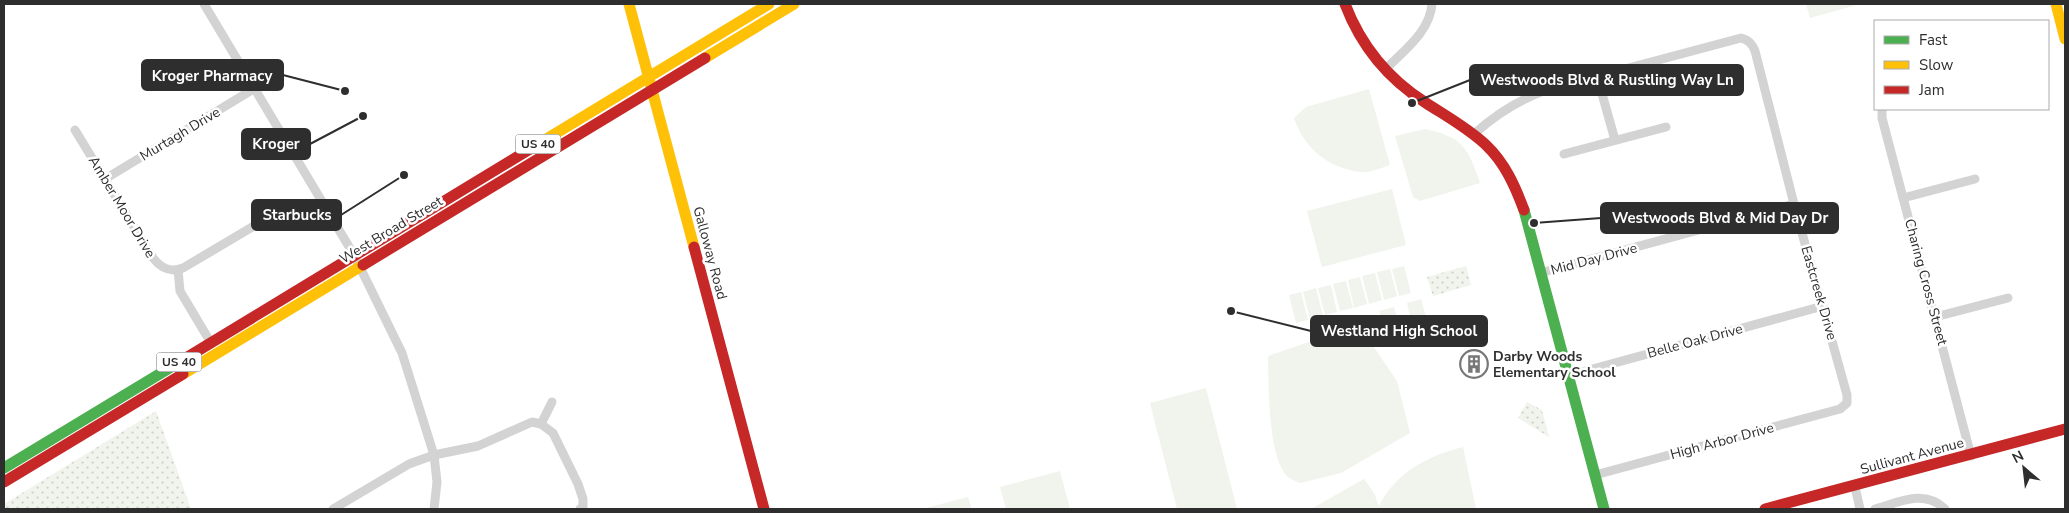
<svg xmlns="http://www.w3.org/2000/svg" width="2069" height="513" viewBox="0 0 2069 513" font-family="'Nunito Sans',sans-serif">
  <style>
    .green { fill: url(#green-dots) }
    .pitch { fill: #f0f4ec }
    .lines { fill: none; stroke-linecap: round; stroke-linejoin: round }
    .street { stroke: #d3d3d3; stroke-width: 9 }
    .fast { stroke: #4caf50; stroke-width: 11 }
    .slow { stroke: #ffc107; stroke-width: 11 }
    .jam { stroke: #c62828; stroke-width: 11 }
    .labels { text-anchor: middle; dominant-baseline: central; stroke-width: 5; stroke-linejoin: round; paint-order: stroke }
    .shield { fill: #fff; stroke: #6d6d6d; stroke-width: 1 }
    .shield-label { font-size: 12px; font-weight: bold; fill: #2e2e2e }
    .street-label { font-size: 14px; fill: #2e2e2e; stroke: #fff }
    .poi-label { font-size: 14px; font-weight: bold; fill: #2e2e2e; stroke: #fff; text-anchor: start }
    .leader { fill: none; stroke: #2e2e2e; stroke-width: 2 }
    .callout-dot { fill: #2e2e2e; stroke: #fff; stroke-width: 2 }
    .callout { fill: #2e2e2e; stroke: #2e2e2e; stroke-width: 2 }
    .callout-label { font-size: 15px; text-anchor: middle; font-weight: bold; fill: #fff }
  </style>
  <defs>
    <pattern id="green-dots" width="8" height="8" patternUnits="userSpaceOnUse" patternTransform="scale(1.25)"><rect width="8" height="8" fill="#f0f4ec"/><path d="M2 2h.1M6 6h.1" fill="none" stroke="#ced2cb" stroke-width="1.8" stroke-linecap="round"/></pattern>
  </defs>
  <rect width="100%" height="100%" fill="#fff"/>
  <g class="green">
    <polygon points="1466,266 1471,285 1433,296 1427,277"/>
    <polygon points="1381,317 1388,344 1379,346 1370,336 1366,323 1368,320"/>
    <polygon points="1527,402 1542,410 1549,437 1518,418"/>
    <polygon points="156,411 191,509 4,509 4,504"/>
  </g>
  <g class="pitch">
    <polygon points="1806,4 1860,4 1810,18"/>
    <path d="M 1369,89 L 1390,165 C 1381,168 1370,173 1360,172 C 1328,168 1304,148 1294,118 L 1306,107 Z"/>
    <path d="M 1425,129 C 1463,137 1468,148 1480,183 L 1420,201 L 1413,197 L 1395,136 Z"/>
    <polygon points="1392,189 1406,245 1322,267 1307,211"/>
    <polygon points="1404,266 1411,293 1399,296 1392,269"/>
    <polygon points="1390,269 1397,296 1384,300 1377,272"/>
    <polygon points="1375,273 1382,300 1369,304 1362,276"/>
    <polygon points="1360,277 1367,304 1354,308 1348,280"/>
    <polygon points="1346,281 1353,308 1340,311 1333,284"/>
    <polygon points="1331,285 1337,312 1325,315 1318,288"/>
    <polygon points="1316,288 1323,316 1310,319 1303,292"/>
    <polygon points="1301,292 1308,320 1296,323 1289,295"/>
    <polygon points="1421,299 1426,317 1411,320 1407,303"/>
    <polygon points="1394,307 1399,324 1384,328 1379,311"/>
    <path d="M 1318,339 L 1365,341 L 1371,343 L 1397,381 L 1410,433 L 1341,473 L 1300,483 C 1297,481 1292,480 1289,478 C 1267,459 1269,383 1268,356 Z"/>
    <polygon points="1206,388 1237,509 1177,509 1150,403"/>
    <path d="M 1463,447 L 1476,509 L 1311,509 L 1364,479 L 1374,493 L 1379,506 C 1396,472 1428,456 1463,447 Z"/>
    <polygon points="1060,471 1070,509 1006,509 1000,487"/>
    <polygon points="968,497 972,509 922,509"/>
  </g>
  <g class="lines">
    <g class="street">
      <polyline points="204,4 354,255 402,353 434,455 437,482 434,509"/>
      <path d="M 1385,70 C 1403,51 1430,32 1432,4"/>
      <polyline points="1597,76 1615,140"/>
      <polyline points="1882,109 1882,118 1971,456"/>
      <path d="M 75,130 L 153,258 C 161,268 170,273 183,268 L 281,210"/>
      <path d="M 1474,134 C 1496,114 1518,100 1546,90 L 1741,38 C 1749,40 1752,44 1755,51 L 1794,204 L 1847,395 L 1847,403 L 1840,409 L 1595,475"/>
      <polyline points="1564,154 1666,127"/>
      <polyline points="105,179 255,88"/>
      <polyline points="1903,198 1975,179"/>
      <polyline points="178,270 180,291 211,343"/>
      <polyline points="1540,273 1794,204"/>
      <polyline points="1935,317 2008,298"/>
      <polyline points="1567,376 1823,306"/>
      <polyline points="541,424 552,402"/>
      <polyline points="1855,487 1860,509"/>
      <polyline points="333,509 409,464 434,455 478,446 532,422 541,424 553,433 578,484 583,499 583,507 580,509"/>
      <path d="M 1875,509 C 1900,502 1924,489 1945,509"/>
    </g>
    <g class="fast">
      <polyline points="1524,210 1604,509"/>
      <polyline points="4,468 181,361"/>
    </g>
    <g class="slow">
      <polyline points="629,4 694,247"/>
      <polyline points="2056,4 2065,39"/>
      <polyline points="705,58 794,4"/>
      <polyline points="530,149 769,4"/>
      <polyline points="183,374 363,265"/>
    </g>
    <g class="jam">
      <path d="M 1345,4 C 1361,46 1388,79 1426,103 C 1446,116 1468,128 1486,145 C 1505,163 1515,186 1524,210"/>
      <polyline points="694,247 764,509"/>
      <polyline points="363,265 705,58"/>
      <polyline points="181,361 530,149"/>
      <polyline points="4,482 183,374"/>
      <polyline points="1765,509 2065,429"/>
    </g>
  </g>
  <defs>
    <symbol id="building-ring" viewBox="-11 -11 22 22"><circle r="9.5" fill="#fff" stroke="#777" stroke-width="1.5"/><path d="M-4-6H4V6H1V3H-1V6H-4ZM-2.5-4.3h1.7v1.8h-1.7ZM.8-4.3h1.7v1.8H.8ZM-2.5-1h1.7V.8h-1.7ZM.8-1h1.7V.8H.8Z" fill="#777"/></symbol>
  </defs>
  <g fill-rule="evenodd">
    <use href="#building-ring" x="1458" y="348" width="32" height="32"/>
  </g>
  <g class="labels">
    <g class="shield">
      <rect x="515.5" y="134.5" width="45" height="19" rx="4"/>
      <rect x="156.5" y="352.5" width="45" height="19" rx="4"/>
    </g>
    <g class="shield-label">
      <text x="538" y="144">US 40</text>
      <text x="179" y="362">US 40</text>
    </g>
    <g class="street-label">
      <text transform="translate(180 134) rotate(-31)">Murtagh Drive</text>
      <text transform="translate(122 207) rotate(59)">Amber Moor Drive</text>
      <text transform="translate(391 230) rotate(-31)">West Broad Street</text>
      <text transform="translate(710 253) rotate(75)">Galloway Road</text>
      <text transform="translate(1594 259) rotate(-15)">Mid Day Drive</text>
      <text transform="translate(1926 282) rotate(75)">Charing Cross Street</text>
      <text transform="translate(1819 293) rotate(74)">Eastcreek Drive</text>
      <text transform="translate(1695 341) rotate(-15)">Belle Oak Drive</text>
      <text transform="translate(1722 441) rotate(-15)">High Arbor Drive</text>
      <text transform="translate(1912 456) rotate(-15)">Sullivant Avenue</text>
    </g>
    <g class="poi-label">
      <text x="1493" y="356">Darby Woods<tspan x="1493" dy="16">Elementary School</tspan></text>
    </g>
  </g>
  <path class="leader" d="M345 91L283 75M1412 103L1470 80M363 116L310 144M404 175L341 215M1534 223L1601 218M1231 311L1311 331"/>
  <g class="callout-dot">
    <circle cx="345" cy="91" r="5"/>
    <circle cx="1412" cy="103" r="5"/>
    <circle cx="363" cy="116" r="5"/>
    <circle cx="404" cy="175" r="5"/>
    <circle cx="1534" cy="223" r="5"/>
    <circle cx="1231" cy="311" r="5"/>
  </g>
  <g class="callout">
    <rect x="142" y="60" width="141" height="30" rx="5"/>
    <rect x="1470" y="65" width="273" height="30" rx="5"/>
    <rect x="242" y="129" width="68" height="30" rx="5"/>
    <rect x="252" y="200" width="89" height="30" rx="5"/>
    <rect x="1601" y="203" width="237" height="30" rx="5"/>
    <rect x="1311" y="316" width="176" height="30" rx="5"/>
  </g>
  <g class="callout-label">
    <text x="212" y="81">Kroger Pharmacy</text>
    <text x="1607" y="85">Westwoods Blvd &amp; Rustling Way Ln</text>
    <text x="276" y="149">Kroger</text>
    <text x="297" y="220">Starbucks</text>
    <text x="1720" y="223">Westwoods Blvd &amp; Mid Day Dr</text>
    <text x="1399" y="336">Westland High School</text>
  </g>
  <rect width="2069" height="513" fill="none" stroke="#2e2e2e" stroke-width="10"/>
  <rect x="1874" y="20" width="175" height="90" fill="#ffffff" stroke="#ababab"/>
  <rect x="1884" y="36" width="25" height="8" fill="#4caf50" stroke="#ababab"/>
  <text x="1919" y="45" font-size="15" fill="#2e2e2e">Fast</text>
  <rect x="1884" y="61" width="25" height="8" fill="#ffc107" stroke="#ababab"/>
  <text x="1919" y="70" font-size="15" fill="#2e2e2e">Slow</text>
  <rect x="1884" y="86" width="25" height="8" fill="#c62828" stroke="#ababab"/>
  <text x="1919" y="95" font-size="15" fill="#2e2e2e">Jam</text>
  <g transform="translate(2024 468) rotate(332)" stroke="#ffffff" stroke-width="4" paint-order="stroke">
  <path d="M0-4L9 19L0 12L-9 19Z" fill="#2e2e2e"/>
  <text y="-8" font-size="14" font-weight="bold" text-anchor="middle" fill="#2e2e2e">N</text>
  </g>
</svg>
